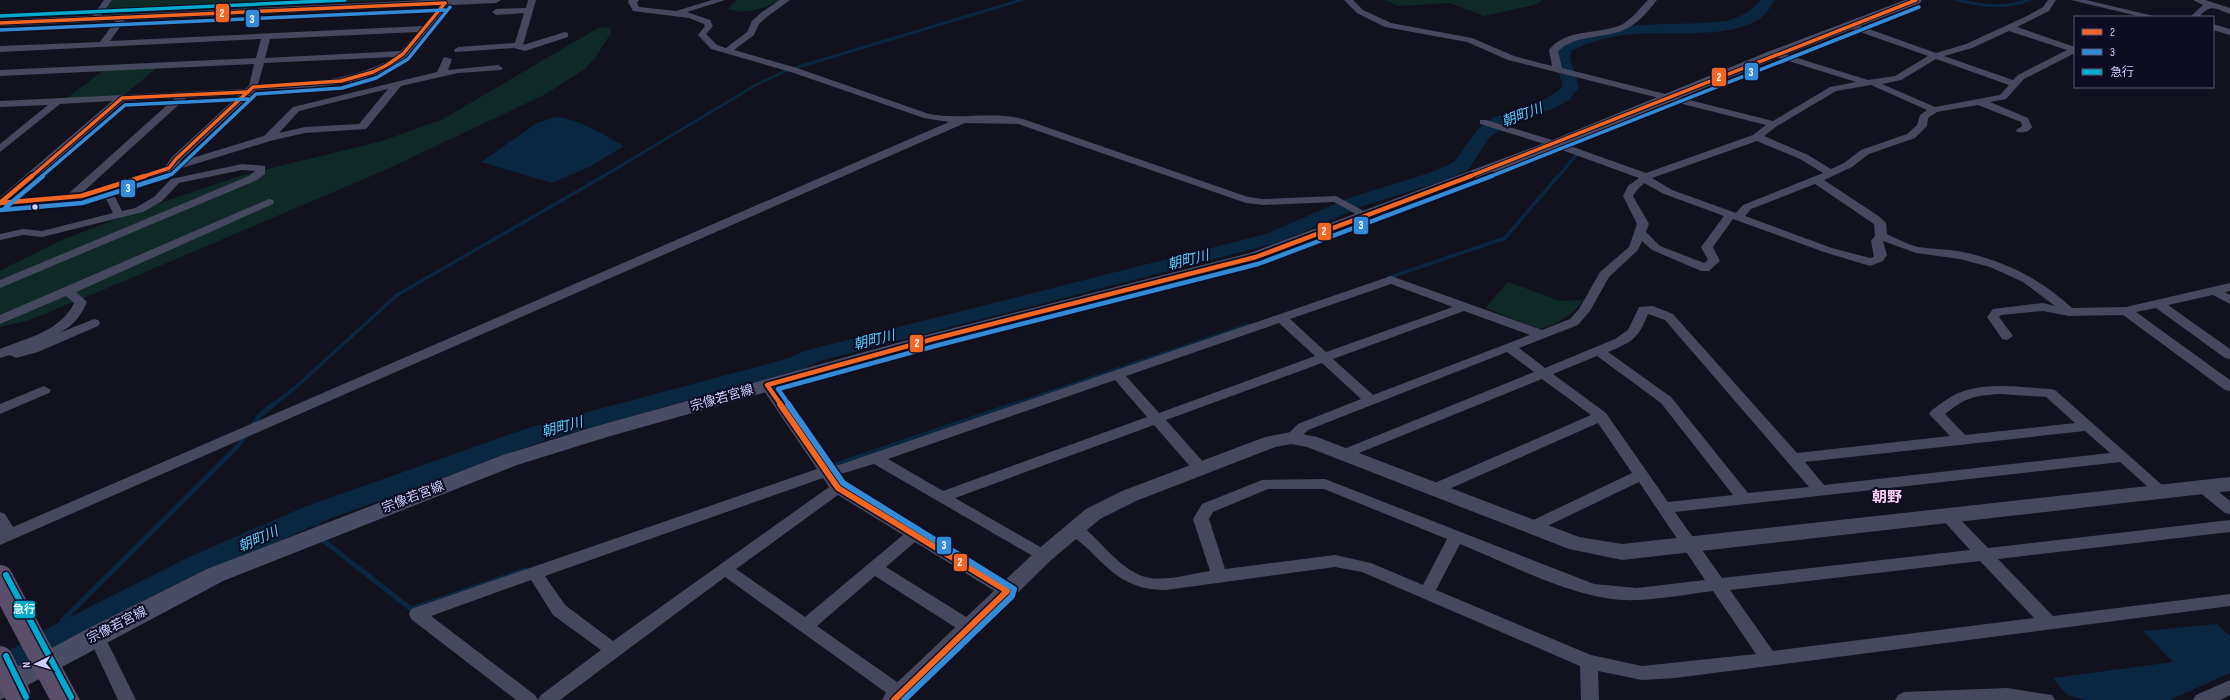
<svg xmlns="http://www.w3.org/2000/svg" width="2230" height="700" viewBox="0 0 2230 700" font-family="'Sofia Sans Condensed','Noto Sans JP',sans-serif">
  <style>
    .green { fill: #0f2926 }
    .water { fill: #0a2741 }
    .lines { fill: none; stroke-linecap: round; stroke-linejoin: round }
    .stream-far2 { stroke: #0a2741; stroke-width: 3 }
    .stream-far1 { stroke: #0a2741; stroke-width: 3.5 }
    .stream { stroke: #0a2741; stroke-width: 5 }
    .river { fill: #0a2741; fill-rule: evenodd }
    .minor { fill: #46485f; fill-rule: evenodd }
    .tertiary { fill: #46485f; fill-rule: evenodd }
    .secondary { fill: #494c65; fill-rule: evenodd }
    .trunk { fill: #5a4e6b; fill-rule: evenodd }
    .trunk-bridge { stroke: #5a4e6b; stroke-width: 26 }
    .bus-1-far2-casing { stroke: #0d0c23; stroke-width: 5.5 }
    .bus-1-far1-casing { stroke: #0d0c23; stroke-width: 8 }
    .bus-1-casing { stroke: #0d0c23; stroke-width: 9 }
    .bus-2-far2-casing { stroke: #0d0c23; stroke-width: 5.5 }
    .bus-2-far1-casing { stroke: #0d0c23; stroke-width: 8 }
    .bus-2-casing { stroke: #0d0c23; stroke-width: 9 }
    .bus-3-far1-casing { stroke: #0d0c23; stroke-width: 5.5 }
    .bus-3-casing { stroke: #0d0c23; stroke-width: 9 }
    .bus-1-far2 { stroke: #f26522; stroke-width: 3.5 }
    .bus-1-far1 { stroke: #f26522; stroke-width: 4.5 }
    .bus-1 { stroke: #f26522; stroke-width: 6 }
    .bus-2-far2 { stroke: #338bd7; stroke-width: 3.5 }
    .bus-2-far1 { stroke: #338bd7; stroke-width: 4.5 }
    .bus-2 { stroke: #338bd7; stroke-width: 6 }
    .bus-3-far1 { stroke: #00a9ce; stroke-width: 3.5 }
    .bus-3 { stroke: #00a9ce; stroke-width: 6 }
    .bus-dot { fill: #ced1ff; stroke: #0d0c23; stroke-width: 1.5 }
    .labels { text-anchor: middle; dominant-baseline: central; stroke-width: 4; stroke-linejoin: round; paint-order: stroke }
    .street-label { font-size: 13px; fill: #ced1ff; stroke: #0d0c23 }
    .water-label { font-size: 14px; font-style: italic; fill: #5ccfff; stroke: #0d0c23 }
    .quarter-label { font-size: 15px; font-weight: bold; fill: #ffd0f6; stroke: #0d0c23 }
    .line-badge { stroke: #0d0c23; stroke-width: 1.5 }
    .badge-label { font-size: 11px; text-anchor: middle; font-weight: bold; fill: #fff }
  </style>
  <rect width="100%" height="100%" fill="#12111e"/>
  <g class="green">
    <polygon points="112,0 390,0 102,14"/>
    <path d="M 737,0 L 784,0 C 769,5 744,18 728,8 Z"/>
    <polygon points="1386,0 1543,0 1534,5 1484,16 1450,3 1398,6"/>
    <polygon points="607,27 610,29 611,33 595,58 586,68 546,94 383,171 103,290 27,321 0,327 0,271 9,266 64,239 151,206 243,175 382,141 443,119 598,28"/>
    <polygon points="157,68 123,96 67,98 104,70"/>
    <path d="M 1508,282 L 1560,301 L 1583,300 C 1572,316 1558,323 1540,329 L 1485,308 Z"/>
  </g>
  <g class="water">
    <path d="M 556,117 C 581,120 602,134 624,146 L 591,166 L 552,183 L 481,162 L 537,123 Z"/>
    <polygon points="2217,624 2230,636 2230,673 2170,700 2086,700 2067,695 2053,678 2173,662 2143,631"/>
  </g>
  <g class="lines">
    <g class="stream-far2">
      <path d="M 1957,0 C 1983,6 2003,9 2029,0"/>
      <polyline points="602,177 756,85 785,71 1021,0"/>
      <polyline points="1558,177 1578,153"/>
    </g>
    <g class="stream-far1">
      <polyline points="1388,278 1505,238 1558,176"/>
      <polyline points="273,405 296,387 397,295 604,176"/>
      <polyline points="1012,405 1248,325"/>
    </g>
    <g class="stream">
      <polyline points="251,427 260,415 274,404"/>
      <polyline points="829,467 1015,404"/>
      <polyline points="314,514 319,532"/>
      <polyline points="320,538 411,609 525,570"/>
      <polyline points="55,639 63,620 237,447 245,435"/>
    </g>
    <path class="river" d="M 1760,0 L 1775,0 C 1772,5 1768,11 1764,15 C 1738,40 1670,31 1635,34 C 1613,35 1591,41 1571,51 L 1570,59 L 1579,87 L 1569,100 L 1555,108 L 1505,126 L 1489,138 L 1468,170 L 1443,181 L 1363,206 L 1280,242 L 820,361 L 802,369 L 546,440 L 324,521 L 209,573 L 66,648 L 11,680 L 0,684 L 0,656 L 44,630 L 189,557 L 304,507 L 528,428 L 786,359 L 804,351 L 1266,234 L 1349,198 L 1429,173 L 1454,162 L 1477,130 L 1493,118 L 1543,100 L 1557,92 L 1563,86 L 1554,59 L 1555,49 C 1559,43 1567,41 1573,38 C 1623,19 1675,27 1726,21 C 1740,17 1751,12 1760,0 Z"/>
    <g class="minor">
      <polygon points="104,0 112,0 97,21 91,21 90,19"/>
      <path d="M 443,0 L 451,0 C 437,20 421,47 401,61 C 359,90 304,87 256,90 L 179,162 L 264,136 L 293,107 L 437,72 L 444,57 L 452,59 L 448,70 L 498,65 L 503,68 L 501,70 L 458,73 L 401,86 L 366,129 L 305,133 L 270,141 L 81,199 L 0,206 L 0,197 L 112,101 L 60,104 L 0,152 L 0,144 L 48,105 L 0,107 L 0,101 L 245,89 L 249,86 L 254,64 L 0,76 L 0,70 L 256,58 L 261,39 L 0,52 L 0,46 L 100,42 L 120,15 L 123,14 L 127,17 L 110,41 L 423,26 ZM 418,32 L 401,51 L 265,58 L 270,39 ZM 395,57 C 352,82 306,82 258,84 L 264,63 ZM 388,89 L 359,124 L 305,127 L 279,133 L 299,111 ZM 239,95 L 172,157 L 165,167 L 83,192 L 186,98 ZM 175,98 L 68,194 L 12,199 L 124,101 Z"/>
      <polygon points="528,0 536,0 523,45 565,32 568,33 568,37 525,51 514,48 455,52 454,50 458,47 515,43 524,13 496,15 492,12 496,9 526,8"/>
      <path d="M 629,0 L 639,0 L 637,3 L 639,7 L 676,11 L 712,0 L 725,0 L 687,12 L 710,20 L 713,26 L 706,34 L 717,45 L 726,48 L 747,32 L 752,21 L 762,12 L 780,0 L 790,0 L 768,16 L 759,24 L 754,35 L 734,50 L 797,68 L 929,114 C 960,120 993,111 1023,119 L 1248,197 L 1263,199 L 1336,196 L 1373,216 L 1367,219 L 1363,218 L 1334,202 L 1263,205 L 1246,203 L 1018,124 L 965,123 L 0,545 L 0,512 L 5,514 L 13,527 L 949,122 L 924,118 L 791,72 L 711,49 L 698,35 L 705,26 L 704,24 L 689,18 L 633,11 L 628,2 Z"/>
      <path d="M 1344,0 L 1353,0 L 1363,10 L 1391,23 L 1472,38 L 1514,56 L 1552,66 L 1549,50 C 1566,28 1597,35 1621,25 C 1631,20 1640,8 1648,0 L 1657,0 C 1650,9 1639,22 1628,28 C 1605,40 1578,33 1558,51 L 1562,68 L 1773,121 L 1830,87 L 1856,82 L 1772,56 L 1772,52 L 1778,52 L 1868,80 L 1895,76 L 1928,56 L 1846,27 L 1846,23 L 1852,23 L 1936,53 L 1966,44 L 2027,16 L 2043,7 L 2048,0 L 2056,0 L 2049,11 L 2017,27 L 2075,47 L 2075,53 L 2024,79 L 2006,99 L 1990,102 L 2028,118 L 2032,127 C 2029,132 2023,133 2017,132 L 2016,130 L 2022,126 L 2021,122 L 1978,105 L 1937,112 L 1928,118 L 1927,126 L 1915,138 L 1869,154 L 1852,167 L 1824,180 L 1880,217 L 1886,223 L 1887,234 C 1897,239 1907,244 1918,247 C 1931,249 1945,249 1958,251 C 2001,259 2040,278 2072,308 L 2126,307 L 2230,283 L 2230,291 L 2225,292 L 2230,295 L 2230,304 L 2213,295 L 2168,305 L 2230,349 L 2230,359 L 2225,358 L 2156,308 L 2136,312 L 2230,380 L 2230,391 L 2225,390 L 2123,315 L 2069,316 L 2043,311 L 2001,315 L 1999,317 L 2013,336 L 2007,340 L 2002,339 L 1987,317 L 1993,309 L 2043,303 L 2055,306 L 2023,282 L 1990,267 L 1960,259 L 1916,253 L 1883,241 L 1887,255 L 1883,261 L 1870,266 L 1824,252 L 1733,219 L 1713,247 L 1720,261 L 1709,271 L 1701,271 L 1652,250 L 1642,241 L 1638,250 L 1609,277 L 1590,311 L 1578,325 L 1519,348 L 1545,368 L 1615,339 L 1628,330 L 1639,307 L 1653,306 L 1673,314 L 1797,453 L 1950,436 L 1929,414 C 1932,409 1938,406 1943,402 C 1973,379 2014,387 2050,389 L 2055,390 L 2170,492 L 2168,496 L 2158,496 L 2120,462 L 1675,512 L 1722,578 L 1970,550 L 1942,519 L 1939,515 L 1942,511 L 1947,509 L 1952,511 L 1988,548 L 2230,520 L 2230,532 L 1998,559 L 2053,616 L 2230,594 L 2230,606 L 1675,678 L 1642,680 L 1598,671 L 1599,700 L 1581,700 L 1580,666 L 1362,572 L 1335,567 L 1166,590 C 1128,590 1112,573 1087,548 C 1080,542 1072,536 1067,528 L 1070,524 L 1075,522 L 1080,524 C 1100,540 1118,567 1142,576 C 1163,583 1189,574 1210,571 L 1193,519 L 1202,504 L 1262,480 L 1325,479 L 1594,584 L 1637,588 L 1705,580 L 1639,482 L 1537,531 L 1532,533 L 1527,531 L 1524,527 L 1527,523 L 1632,473 L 1598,423 L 1440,493 L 1430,493 L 1428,489 L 1430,485 L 1591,415 L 1542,379 L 1349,457 L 1339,457 L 1337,454 L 1339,451 L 1534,372 L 1507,352 L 1308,430 C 1301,437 1296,444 1286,441 L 1284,438 L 1298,424 L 1361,399 L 1322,363 L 1166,420 L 1205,464 L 1207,468 L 1205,472 L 1195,472 L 1154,425 L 955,498 L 1049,552 L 1051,556 L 1049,560 L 1043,562 L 874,464 L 837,475 L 843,484 L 1013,587 L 1015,591 L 1013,595 L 1007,597 L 1001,595 L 915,542 L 886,567 L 976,623 L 978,628 L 976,633 L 970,635 L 964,633 L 875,576 L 817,626 L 907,689 L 910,694 L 905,700 L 895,699 L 725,577 L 560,700 L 538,700 L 541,695 L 601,650 L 553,615 L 531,580 L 431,616 L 535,695 L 538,700 L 516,700 L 411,619 L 409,614 L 411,609 L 817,469 L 760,385 L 767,381 L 772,382 L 830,466 L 839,465 L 1391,276 L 1542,330 L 1570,319 L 1579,309 L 1600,272 L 1629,247 L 1637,224 L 1623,196 L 1628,186 L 1639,178 L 1551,146 L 1480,124 L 1480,120 L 1486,120 L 1559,142 L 1646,173 L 1753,135 L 1766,125 L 1508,60 L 1467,42 L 1385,27 L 1357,13 ZM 2009,31 L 2067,50 L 2018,75 L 2013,80 L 1944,56 L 1972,48 ZM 1936,59 L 2009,85 L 2000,95 L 1935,107 L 1882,84 L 1901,80 ZM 1871,85 L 1927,110 L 1920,115 L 1917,125 L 1907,134 L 1861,150 L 1844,163 L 1831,169 L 1808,155 L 1764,136 L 1777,126 L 1836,91 ZM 1757,141 L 1800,159 L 1823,173 L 1743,205 L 1736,213 L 1672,190 L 1652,178 ZM 1644,183 L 1664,194 L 1724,216 L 1701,247 L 1708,260 L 1704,263 L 1660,246 L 1646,232 L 1649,224 L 1633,196 L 1637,190 ZM 1815,184 L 1874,224 L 1875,236 L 1871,241 L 1874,257 L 1870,258 L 1832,248 L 1745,216 L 1751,209 ZM 1391,284 L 1453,307 L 1326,352 L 1290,319 ZM 1464,311 L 1530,335 L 1373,395 L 1333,359 ZM 1648,314 L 1665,320 L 1809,487 L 1748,493 L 1671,397 L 1608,352 C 1632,342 1638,339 1648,314 ZM 1279,323 L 1315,356 L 1159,413 L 1126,376 ZM 1597,356 L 1661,403 L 1733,495 L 1668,502 L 1606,413 L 1553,374 ZM 1115,380 L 1147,417 L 943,491 L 888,459 ZM 2000,394 L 2046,397 L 2075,423 L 1965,435 L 1945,414 C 1967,397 1972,396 2000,394 ZM 2085,431 L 2110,453 L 1824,485 L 1805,462 ZM 823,478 L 829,487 L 613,641 L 565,605 L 545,576 ZM 1268,489 L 1324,489 L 1447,539 L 1423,585 L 1371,563 L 1335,555 L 1225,569 L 1209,519 L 1213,512 ZM 838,495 L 903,535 L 805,617 L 736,569 ZM 1460,544 C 1512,565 1581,603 1638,600 C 1663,599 1688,594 1713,591 L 1756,654 L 1642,666 L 1591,655 L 1436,590 ZM 1980,561 L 2034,618 L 1773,651 L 1730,590 Z"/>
      <polygon points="2071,0 2086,0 2158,17 2142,17"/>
      <path d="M 2193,0 L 2205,0 L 2230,8 L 2230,14 C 2215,9 2211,3 2199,17 L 2190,17 L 2203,5 Z"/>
      <polygon points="2213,24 2230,29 2230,35 2213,30"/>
      <polygon points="242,164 265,166 265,174 257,180 0,288 0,280 249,176 255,171 242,170 179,183 162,201 143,212 42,237 23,235 0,240 0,234 23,229 42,231 113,213 106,199 111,196 115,197 122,211 135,208 154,197 171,179"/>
      <path d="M 269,199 L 273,200 L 274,202 L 273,204 L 76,292 L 87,302 C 81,316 73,326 59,333 L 94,319 L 98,320 L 100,323 L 98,326 L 38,352 L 16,358 L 10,355 L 0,358 L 0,349 C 27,338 61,331 74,303 L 66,296 L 0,324 L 0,315 Z"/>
      <polygon points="44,386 51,390 49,393 0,414 0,404"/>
      <polygon points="2203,482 2208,483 2230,501 2230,514 2225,513 2198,491 2196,487 2198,483"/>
      <polygon points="96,629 102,631 136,700 118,700 88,636 90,631"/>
      <polygon points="2230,680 2230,695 2220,700 2193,700 2196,695"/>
      <polygon points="2007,688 2052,695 2055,700 1895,700 1898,695 1904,692"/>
    </g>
    <g class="tertiary">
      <polygon points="426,0 501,0 496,3 0,26 0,20"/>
      <polygon points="1291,432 1317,437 1579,537 1622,544 2230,477 2230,491 1622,560 1569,549 1307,447 1291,444 1275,447 1136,501 1100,519 1050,561 909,700 882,700 886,693 1036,551 1086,509 1122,491 1265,437"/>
    </g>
    <polygon class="secondary" points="1905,0 1922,0 1920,3 1780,57 1560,147 1262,261 940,343 607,437 517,465 223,581 0,700 0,676 87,629 207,569 503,455 593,427 926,335 1250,253 1550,141 1770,51"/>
    <polygon class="trunk" points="51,662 61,665 80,700 50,700 36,674 41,665"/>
    <g class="trunk-bridge">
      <polyline points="0,578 51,674"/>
      <polyline points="0,659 17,693"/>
    </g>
    <defs>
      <g id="bus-1-far2">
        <polyline points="0,23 445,3"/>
        <polyline points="31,177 122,98 248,92"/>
        <polyline points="142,177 169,168 176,159 253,87 341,81 373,72 387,65 403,54 445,3"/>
        <polyline points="1468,177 1916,0"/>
      </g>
      <g id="bus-1-far1">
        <polyline points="0,203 81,196 145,176"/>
        <polyline points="0,203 32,176"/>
        <polyline points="781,405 767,385 933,339 1256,257 1471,176"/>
      </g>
      <polyline id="bus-1" points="780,404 838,488 1007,591 894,700"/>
      <g id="bus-2-far2">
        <polyline points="0,30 445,10"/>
        <polyline points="41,177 125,105 248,99"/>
        <polyline points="164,177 172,174 256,94 342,88 376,78 408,59 450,7"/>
        <polyline points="1489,177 1919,7"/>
      </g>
      <g id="bus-2-far1">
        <polyline points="5,208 43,176"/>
        <polyline points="1,210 82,203 167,176"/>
        <polyline points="789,405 778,389 935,346 1258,264 1492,176"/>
      </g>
      <polyline id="bus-2" points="788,404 843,483 1014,589 1012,596 904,700"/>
      <polyline id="bus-3-far1" points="0,16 345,0"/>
      <g id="bus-3">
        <polyline points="6,575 71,697"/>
        <polyline points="6,656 26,697"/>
      </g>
    </defs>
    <use href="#bus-1-far2" class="bus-1-far2-casing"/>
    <use href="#bus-1-far1" class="bus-1-far1-casing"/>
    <use href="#bus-1" class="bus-1-casing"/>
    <use href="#bus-2-far2" class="bus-2-far2-casing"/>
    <use href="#bus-2-far1" class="bus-2-far1-casing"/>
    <use href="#bus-2" class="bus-2-casing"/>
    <use href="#bus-3-far1" class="bus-3-far1-casing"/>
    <use href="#bus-3" class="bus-3-casing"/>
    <use href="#bus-1-far2" class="bus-1-far2"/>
    <use href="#bus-1-far1" class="bus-1-far1"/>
    <use href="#bus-1" class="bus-1"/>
    <use href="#bus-2-far2" class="bus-2-far2"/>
    <use href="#bus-2-far1" class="bus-2-far1"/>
    <use href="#bus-2" class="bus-2"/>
    <use href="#bus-3-far1" class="bus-3-far1"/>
    <use href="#bus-3" class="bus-3"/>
  </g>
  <circle class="bus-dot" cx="35" cy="207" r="3.5"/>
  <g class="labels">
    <g class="street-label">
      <text transform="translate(722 398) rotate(-16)">宗像若宮線</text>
      <text transform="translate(413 497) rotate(-21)">宗像若宮線</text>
      <text transform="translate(117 625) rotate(-27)">宗像若宮線</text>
    </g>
    <g class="water-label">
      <text transform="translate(1522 115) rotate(-21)">朝町川</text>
      <text transform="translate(1188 260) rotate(-14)">朝町川</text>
      <text transform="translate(874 340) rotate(-14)">朝町川</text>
      <text transform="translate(562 427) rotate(-15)">朝町川</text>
      <text transform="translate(258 539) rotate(-24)">朝町川</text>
    </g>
    <g class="quarter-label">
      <text x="1887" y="497">朝野</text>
    </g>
  </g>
  <g class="line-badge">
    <rect x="215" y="3" width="15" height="20" rx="4" fill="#f26522"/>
    <rect x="245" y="9" width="15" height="19" rx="4" fill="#338bd7"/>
    <rect x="1744" y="62" width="15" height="19" rx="4" fill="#338bd7"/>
    <rect x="1711" y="67" width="16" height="20" rx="4" fill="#f26522"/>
    <rect x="120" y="179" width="16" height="19" rx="4" fill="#338bd7"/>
    <rect x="1353" y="216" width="16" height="19" rx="4" fill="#338bd7"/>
    <rect x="1317" y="222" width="15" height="19" rx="4" fill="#f26522"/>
    <rect x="909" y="334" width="15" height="19" rx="4" fill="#f26522"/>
    <rect x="936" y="536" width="16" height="19" rx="4" fill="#338bd7"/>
    <rect x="953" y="553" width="15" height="19" rx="4" fill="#f26522"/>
    <rect x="13" y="600" width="23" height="19" rx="4" fill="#00a9ce"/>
  </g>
  <g class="badge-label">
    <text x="222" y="17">2</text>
    <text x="252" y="23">3</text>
    <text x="1751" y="76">3</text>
    <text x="1719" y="81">2</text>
    <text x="128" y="192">3</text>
    <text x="1361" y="229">3</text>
    <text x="1324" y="235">2</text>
    <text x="917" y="347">2</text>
    <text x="944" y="549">3</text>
    <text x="960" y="566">2</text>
    <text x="24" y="613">急行</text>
  </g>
  <rect x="2074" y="16" width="140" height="72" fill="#0d0c23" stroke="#5a5b7b"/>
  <rect x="2082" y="29" width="20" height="6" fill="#f26522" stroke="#5a5b7b"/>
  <text x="2110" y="36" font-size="12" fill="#ced1ff">2</text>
  <rect x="2082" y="49" width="20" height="6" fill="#338bd7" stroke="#5a5b7b"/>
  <text x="2110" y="56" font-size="12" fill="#ced1ff">3</text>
  <rect x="2082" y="69" width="20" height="6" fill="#00a9ce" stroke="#5a5b7b"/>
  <text x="2110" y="76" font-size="12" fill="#ced1ff">急行</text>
  <g transform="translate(36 664) rotate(265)" stroke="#0d0c23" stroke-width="3" paint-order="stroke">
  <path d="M0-3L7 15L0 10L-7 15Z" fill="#ced1ff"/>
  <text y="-6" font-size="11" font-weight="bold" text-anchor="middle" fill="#ced1ff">N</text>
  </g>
</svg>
